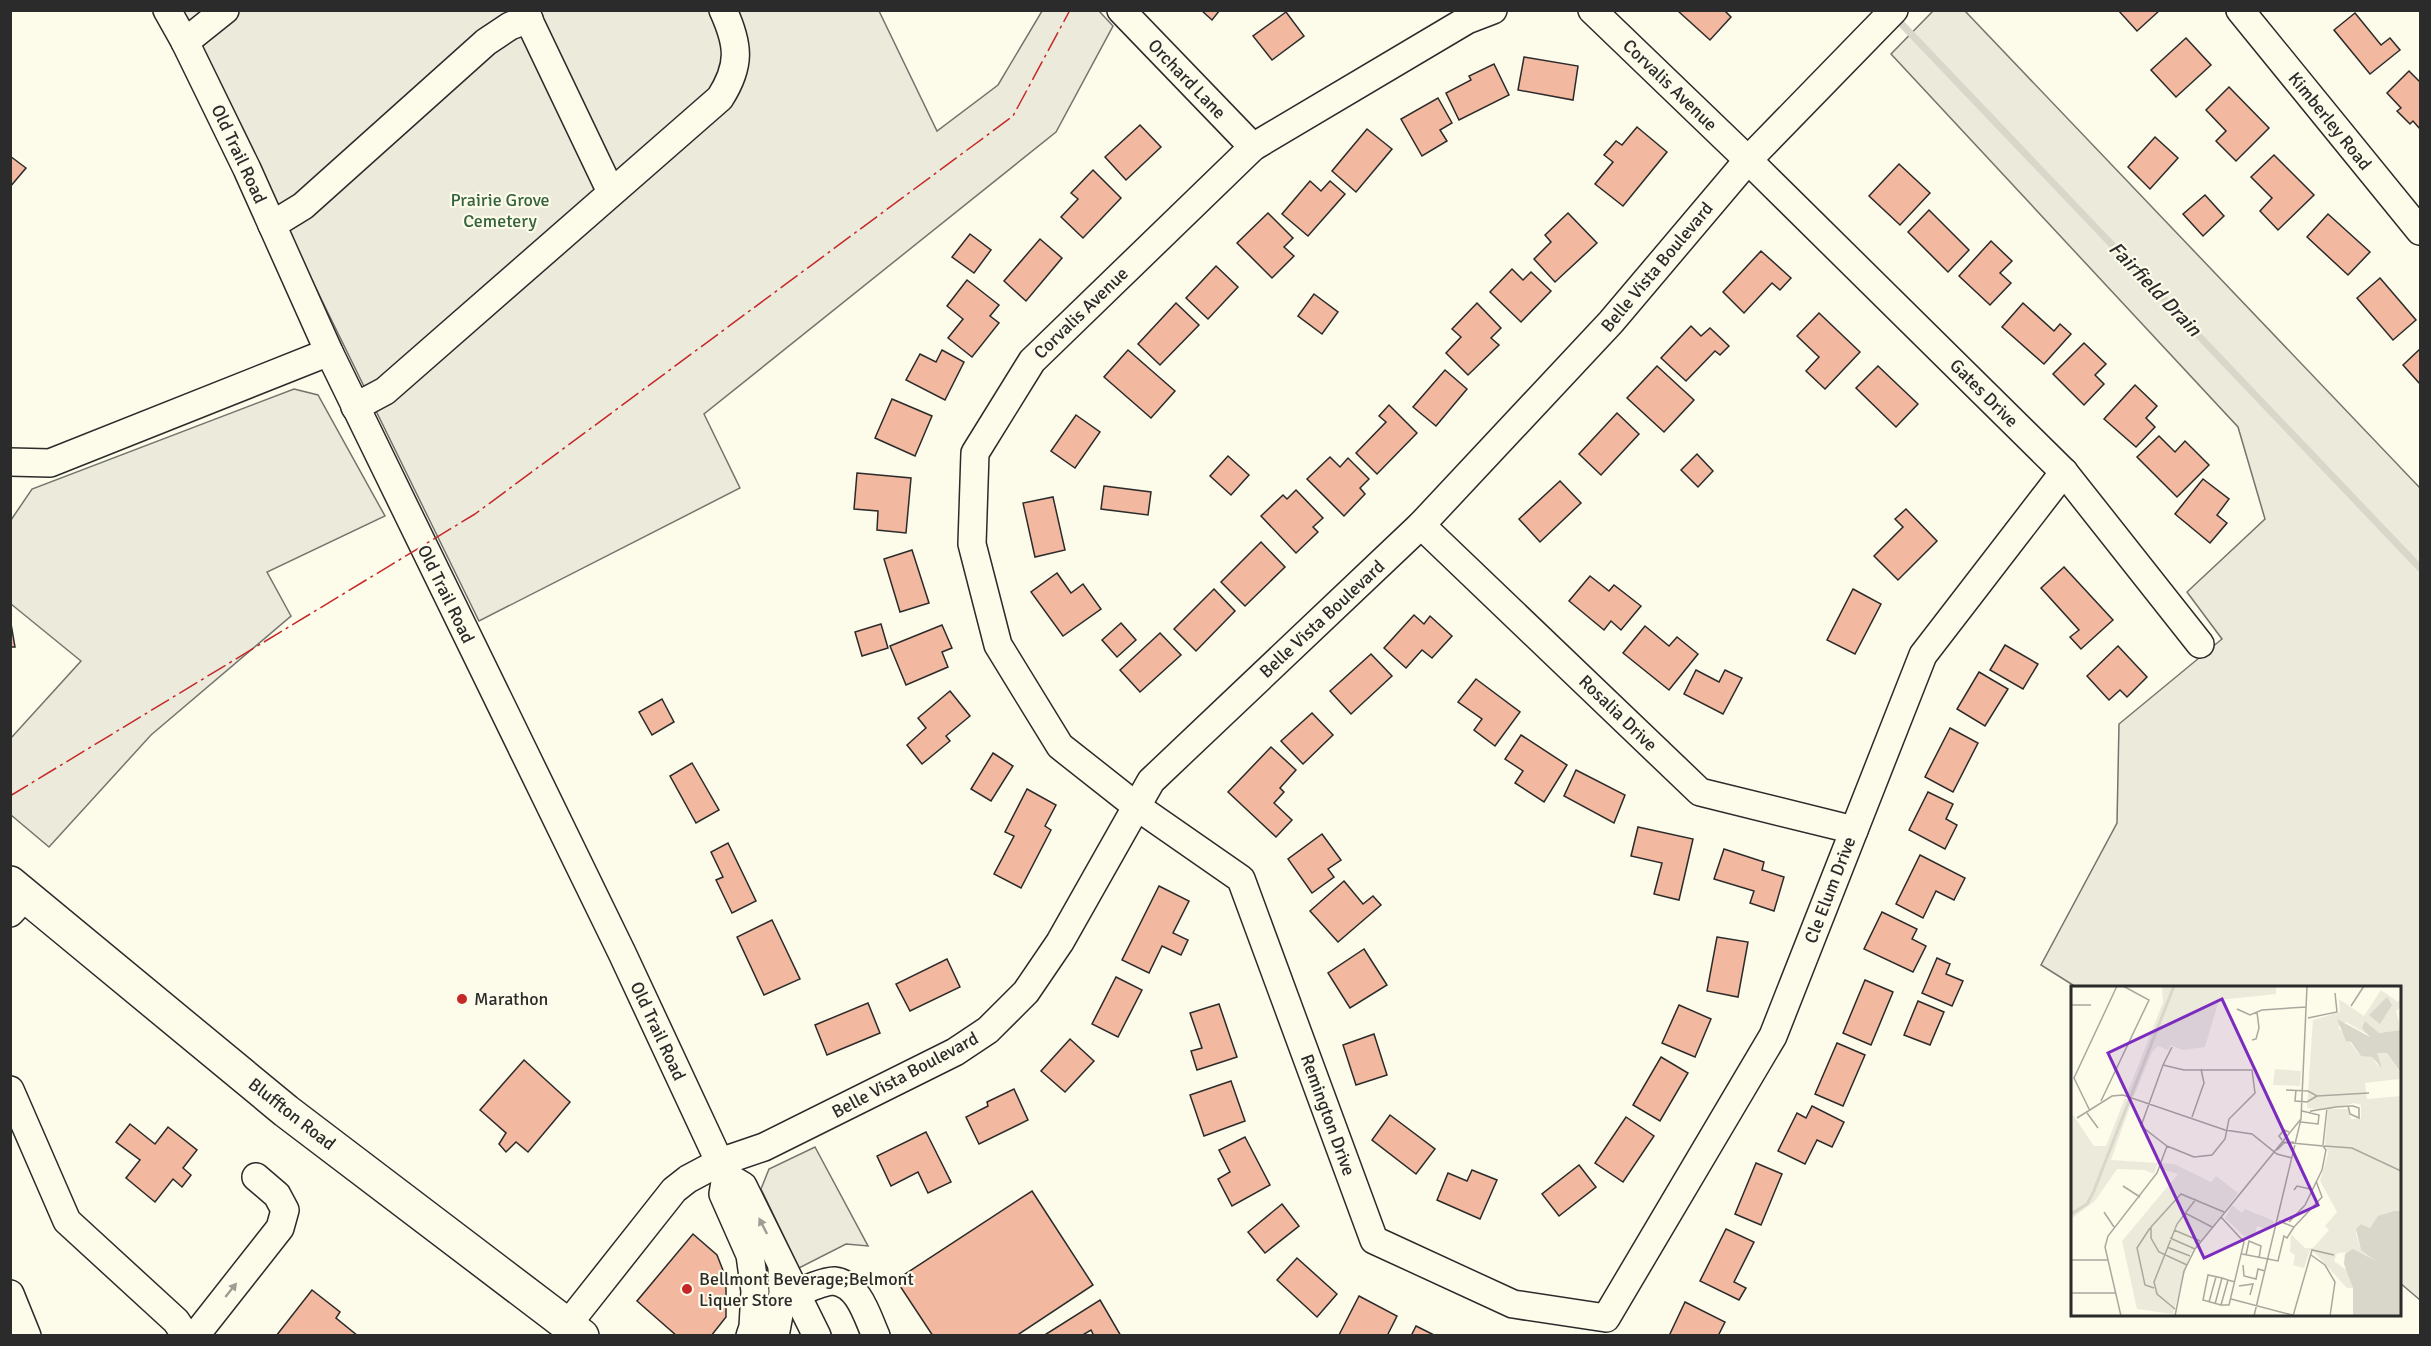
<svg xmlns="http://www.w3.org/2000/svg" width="2431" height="1346" viewBox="0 0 2431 1346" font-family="Signika,sans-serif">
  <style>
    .green { fill: #ecebdb; stroke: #74746e; stroke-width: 1.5 }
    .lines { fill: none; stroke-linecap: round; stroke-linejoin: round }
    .stream { stroke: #d8d7c9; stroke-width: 7 }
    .building { fill: #f2b8a0; stroke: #2b2b2b; stroke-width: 1.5 }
    .minor-casing { stroke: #2b2b2b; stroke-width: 30 }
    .major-casing { stroke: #2b2b2b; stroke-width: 36 }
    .minor { stroke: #fdfbea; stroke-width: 27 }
    .major { stroke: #fdfbea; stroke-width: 33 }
    .power { stroke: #c62828; stroke-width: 1.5; stroke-dasharray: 21 4.5 3 4.5; stroke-linecap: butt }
    .oneway { fill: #9e9d94 }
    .poi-dot { fill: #c62828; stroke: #fdfbea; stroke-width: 2 }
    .labels { text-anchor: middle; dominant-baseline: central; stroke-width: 4.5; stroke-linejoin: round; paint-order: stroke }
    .street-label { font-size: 18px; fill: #2b2b2b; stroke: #fdfbea }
    .park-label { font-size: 18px; fill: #34623c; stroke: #fdfbea }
    .poi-label { font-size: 18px; fill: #2b2b2b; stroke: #fdfbea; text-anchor: start }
    .water-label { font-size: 20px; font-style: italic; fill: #2b2b2b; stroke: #fdfbea }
    .inset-river { fill: none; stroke: #d8d7c9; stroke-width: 3 }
    .inset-road { fill: none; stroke: #a9a89e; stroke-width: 1.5 }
    .view { fill: #7b2cbf; fill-opacity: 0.15; stroke: #7b2cbf; stroke-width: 3 }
    .inset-edge { fill: none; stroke: #2b2b2b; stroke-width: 3 }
  </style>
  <rect width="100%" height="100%" fill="#fdfbea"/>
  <g class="green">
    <polygon points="180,11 879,11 937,131 998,85 1042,11 1099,11 1113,26 1056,132 704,414 740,488 479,621"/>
    <polygon points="1933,11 1965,11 2420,488 2420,1300 2400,1283 2400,988 2076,987 2041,965 2117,823 2119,724 2222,639 2187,592 2265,519 2238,427 1891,54"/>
    <polygon points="294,389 318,395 385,516 267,572 291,616 151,735 49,847 11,815 11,738 81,661 11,604 11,520 32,489"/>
    <polygon points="815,1147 868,1246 846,1244 799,1268 761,1189 769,1169"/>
  </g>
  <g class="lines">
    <polyline class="stream" points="1895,17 2420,568"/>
  </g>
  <g class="building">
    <polygon points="1201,10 1220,10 1212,20"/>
    <polygon points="1724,10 1731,17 1710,40 1678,11"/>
    <polygon points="2118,10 2159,10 2159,11 2137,31"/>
    <polygon points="1286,12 1304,36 1272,60 1253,36"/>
    <polygon points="2355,13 2381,45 2390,38 2400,50 2370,74 2334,30"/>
    <polygon points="2186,38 2211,65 2176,97 2151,70"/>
    <polygon points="1524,57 1578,66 1573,100 1518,90"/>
    <polygon points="1494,64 1509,95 1459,120 1446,93 1471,80 1469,76"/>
    <polygon points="2409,71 2420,82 2420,129 2413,121 2410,124 2397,111 2401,108 2387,93"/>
    <polygon points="2229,87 2269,128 2236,161 2216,141 2226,131 2206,110"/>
    <polygon points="1438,98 1452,123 1440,130 1447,141 1422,156 1401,119"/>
    <polygon points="1140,125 1161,147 1126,180 1105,157"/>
    <polygon points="1637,127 1667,152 1623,206 1595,184 1613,162 1604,155 1616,141 1622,145"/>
    <polygon points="1367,129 1392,149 1356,192 1332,171"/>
    <polygon points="2155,137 2178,158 2150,189 2128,167"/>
    <polygon points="2274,155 2314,195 2278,230 2260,211 2272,198 2251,177"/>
    <polygon points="10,156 26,168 10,187"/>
    <polygon points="1899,164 1930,193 1900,225 1869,196"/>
    <polygon points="1093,170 1121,198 1083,238 1061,217 1078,199 1071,193"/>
    <polygon points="1310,181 1321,191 1330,181 1345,194 1308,236 1282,214"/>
    <polygon points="2205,195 2224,216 2203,236 2183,214"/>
    <polygon points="1929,210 1969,250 1948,272 1908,232"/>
    <polygon points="1268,213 1293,238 1284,247 1294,256 1272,278 1237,243"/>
    <polygon points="1568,213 1597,243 1555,282 1534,259 1551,242 1545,235"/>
    <polygon points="2328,214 2370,252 2348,275 2307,237"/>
    <polygon points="970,234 991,250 974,273 952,257"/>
    <polygon points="1040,239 1062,258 1026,301 1004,281"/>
    <polygon points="1991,241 2012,261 2000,273 2011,283 1990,305 1959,276"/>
    <polygon points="1761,251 1791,278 1780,290 1772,283 1744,313 1723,292"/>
    <polygon points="1216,266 1238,287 1208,319 1186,298"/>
    <polygon points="1512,269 1523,280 1531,272 1551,291 1521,322 1490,292"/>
    <polygon points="2380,278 2416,320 2393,340 2357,298"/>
    <polygon points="967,280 999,305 990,316 999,323 972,357 948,338 963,319 947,306"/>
    <polygon points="1314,294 1338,312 1322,334 1298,316"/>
    <polygon points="1176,303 1199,325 1160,365 1138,344"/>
    <polygon points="1477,303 1501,328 1491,338 1499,345 1468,375 1446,353 1461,337 1452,329"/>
    <polygon points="2023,303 2054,331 2060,324 2071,334 2044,364 2002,327"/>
    <polygon points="1819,313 1860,352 1825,389 1806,371 1819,357 1797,336"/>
    <polygon points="1691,326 1701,336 1710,328 1729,346 1720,355 1715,351 1686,381 1661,358"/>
    <polygon points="2084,343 2106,364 2095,375 2104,384 2084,405 2053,374"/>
    <polygon points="2420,349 2420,384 2403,365"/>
    <polygon points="942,350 964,362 945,400 906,380 920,354 936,362"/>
    <polygon points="1128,350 1175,391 1151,418 1104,377"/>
    <polygon points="1657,366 1694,400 1664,432 1627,398"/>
    <polygon points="1878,366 1918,404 1896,427 1856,388"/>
    <polygon points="1445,370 1467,389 1436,426 1413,407"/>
    <polygon points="2135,385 2157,406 2146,418 2155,427 2136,447 2104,419"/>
    <polygon points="892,399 932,416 915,456 875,438"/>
    <polygon points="1389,405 1417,433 1377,474 1356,453 1386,422 1379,416"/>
    <polygon points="1617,413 1639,434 1601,475 1579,454"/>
    <polygon points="1076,415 1100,432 1075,468 1051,451"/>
    <polygon points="2159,436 2175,452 2185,441 2209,465 2177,497 2137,457"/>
    <polygon points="1697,454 1713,471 1698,487 1681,470"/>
    <polygon points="1228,456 1249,475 1231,495 1210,476"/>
    <polygon points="1330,457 1340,467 1348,458 1369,479 1360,488 1365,494 1344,516 1307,479"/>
    <polygon points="857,473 911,478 906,533 877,530 878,511 854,509"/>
    <polygon points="2203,479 2229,499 2217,515 2227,523 2210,543 2175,514"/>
    <polygon points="1560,481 1581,503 1540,542 1519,519"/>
    <polygon points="1104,486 1151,492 1148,515 1101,509"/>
    <polygon points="1296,490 1323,518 1313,527 1318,532 1296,553 1261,516 1283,495 1287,499"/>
    <polygon points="1053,497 1065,550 1035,557 1023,503"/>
    <polygon points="1906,509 1937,541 1898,580 1874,556 1903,527 1895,519"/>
    <polygon points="1261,542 1285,567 1245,606 1221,582"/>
    <polygon points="912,550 929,603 900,612 884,559"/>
    <polygon points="2064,567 2113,620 2081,649 2070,637 2079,630 2041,588"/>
    <polygon points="1057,573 1071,593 1083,584 1101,609 1063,636 1031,592"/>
    <polygon points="1590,576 1609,591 1614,585 1641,606 1621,630 1611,621 1604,630 1569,601"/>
    <polygon points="1214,589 1235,611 1196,651 1174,629"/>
    <polygon points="1853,589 1881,604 1855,654 1827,640"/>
    <polygon points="1414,615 1424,624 1430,616 1452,636 1432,658 1422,650 1406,668 1384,648"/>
    <polygon points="10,618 15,647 10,647"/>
    <polygon points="1121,623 1136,640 1117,657 1102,640"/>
    <polygon points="881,624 888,648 862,656 855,632"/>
    <polygon points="942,625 952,648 942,652 948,667 906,685 890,646"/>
    <polygon points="1645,626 1669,646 1677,637 1698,654 1669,690 1623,653"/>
    <polygon points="1160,633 1181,655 1140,692 1120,670"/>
    <polygon points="2005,645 2038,664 2023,689 1990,670"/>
    <polygon points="2118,646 2147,677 2127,697 2120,690 2109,700 2087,676"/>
    <polygon points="1371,654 1392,676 1351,714 1330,691"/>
    <polygon points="1696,670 1719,682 1725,670 1742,678 1723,714 1684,694"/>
    <polygon points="1979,672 2008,689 1985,726 1957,709"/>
    <polygon points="1476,679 1520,712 1495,746 1474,730 1482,719 1458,702"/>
    <polygon points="950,691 970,716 946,736 950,741 922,764 907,745 926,728 918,718"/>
    <polygon points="662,699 674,722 652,735 639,712"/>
    <polygon points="1312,713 1333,735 1303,764 1281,741"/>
    <polygon points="1950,728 1978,743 1953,792 1925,777"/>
    <polygon points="1521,735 1567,765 1544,802 1515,783 1523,771 1505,759"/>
    <polygon points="1271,747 1296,770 1280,788 1284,792 1274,803 1292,820 1276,837 1228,792"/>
    <polygon points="993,753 1013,766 991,801 971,789"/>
    <polygon points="692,763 719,810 696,823 670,776"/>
    <polygon points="1576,770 1625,795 1614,823 1564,796"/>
    <polygon points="1027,789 1056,805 1045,826 1051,830 1021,888 994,874 1014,836 1005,832"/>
    <polygon points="1928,792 1953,804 1946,819 1957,825 1945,849 1909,830"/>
    <polygon points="1638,827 1693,839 1679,900 1654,894 1662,863 1631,856"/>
    <polygon points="1322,834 1341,860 1328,869 1334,877 1312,893 1288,859"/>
    <polygon points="728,843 756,901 732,913 716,880 723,877 711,852"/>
    <polygon points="1724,849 1764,862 1762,870 1784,877 1774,911 1750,903 1754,891 1714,879"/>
    <polygon points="1920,855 1965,878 1954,900 1936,891 1923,918 1896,904"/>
    <polygon points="1344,881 1363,904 1373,896 1381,905 1338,942 1310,911"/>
    <polygon points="1159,886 1189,901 1173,933 1188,940 1181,955 1162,946 1149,973 1122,960"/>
    <polygon points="1882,912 1917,929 1912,939 1926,946 1913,972 1864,949"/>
    <polygon points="772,920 800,979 764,995 737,937"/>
    <polygon points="1717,937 1748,942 1738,997 1707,991"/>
    <polygon points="1364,949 1387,985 1350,1008 1328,973"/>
    <polygon points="1937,958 1950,964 1946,974 1963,981 1952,1006 1922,993"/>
    <polygon points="947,959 960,987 910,1011 896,984"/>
    <polygon points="1116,977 1142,990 1118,1037 1092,1024"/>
    <polygon points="1865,980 1893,992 1871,1045 1843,1033"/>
    <polygon points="1918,1001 1944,1012 1930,1045 1904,1035"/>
    <polygon points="868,1003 880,1033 827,1055 815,1025"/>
    <polygon points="1219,1004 1237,1057 1197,1070 1191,1051 1202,1048 1190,1013"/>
    <polygon points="1679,1005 1711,1019 1695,1057 1662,1043"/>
    <polygon points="1374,1034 1387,1075 1356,1085 1343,1045"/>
    <polygon points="1070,1039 1094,1061 1065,1092 1041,1071"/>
    <polygon points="1837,1043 1865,1055 1843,1106 1815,1094"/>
    <polygon points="1661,1057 1688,1073 1660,1121 1633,1105"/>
    <polygon points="524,1060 570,1102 528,1152 516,1142 506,1152 499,1144 506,1133 480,1110"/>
    <polygon points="1231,1081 1245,1121 1204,1136 1190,1095"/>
    <polygon points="1014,1089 1028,1120 979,1144 966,1117 988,1106 987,1102"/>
    <polygon points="1812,1106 1844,1122 1832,1147 1817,1140 1805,1164 1778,1151 1797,1113 1806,1118"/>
    <polygon points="1390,1115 1435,1149 1416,1174 1372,1140"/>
    <polygon points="1626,1117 1654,1136 1623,1182 1595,1163"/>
    <polygon points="130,1124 155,1144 168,1127 197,1150 183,1168 191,1175 182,1187 173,1179 155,1202 126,1178 140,1160 116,1142"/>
    <polygon points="926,1132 951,1182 928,1193 918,1172 891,1186 877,1156"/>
    <polygon points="1245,1137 1270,1185 1232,1206 1218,1179 1230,1172 1219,1150"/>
    <polygon points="1756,1163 1782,1174 1761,1225 1735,1214"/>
    <polygon points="1579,1165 1596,1187 1559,1216 1542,1194"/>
    <polygon points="1472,1170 1497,1180 1480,1219 1437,1200 1448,1173 1467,1181"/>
    <polygon points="1032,1191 1093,1285 1016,1336 933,1336 896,1280"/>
    <polygon points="1282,1204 1299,1226 1265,1253 1248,1232"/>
    <polygon points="1726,1229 1754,1242 1734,1282 1746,1288 1739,1300 1700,1281"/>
    <polygon points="693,1234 717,1255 726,1278 726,1317 711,1336 677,1336 637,1301"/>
    <polygon points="1297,1258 1337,1294 1317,1317 1277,1280"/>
    <polygon points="312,1290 340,1312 336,1318 358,1336 276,1336"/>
    <polygon points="1359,1296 1397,1316 1387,1336 1339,1335"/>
    <polygon points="1100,1300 1121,1336 1094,1336 1091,1330 1081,1336 1043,1336"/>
    <polygon points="1685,1302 1725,1322 1718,1336 1669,1336"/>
    <polygon points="1416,1326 1436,1336 1411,1336"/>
  </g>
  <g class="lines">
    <defs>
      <g id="minor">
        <polyline points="167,10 185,42 247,169 329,352 622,953 726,1176 743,1186 817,1336"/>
        <polyline points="524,10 611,192"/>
        <polyline points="1121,10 1253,147"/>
        <polyline points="1493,10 1467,20 1253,147 1032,361 975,453 972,544 998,645 1060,746 1136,806 1241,879 1374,1240 1513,1304 1606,1318 1773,1036 1923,655 2064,472"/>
        <polyline points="1592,10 1748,160 2064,472 2200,644"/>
        <polyline points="2240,10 2420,231"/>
        <polyline points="185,42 225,10"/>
        <polyline points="272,225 303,206 486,42 510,26 529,19"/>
        <path d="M 355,407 L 385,391 L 720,98 C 741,65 739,45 723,10"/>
        <polyline points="10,462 50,463 329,352"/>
        <polyline points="1421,525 1700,792 1854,830"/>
        <polyline points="10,913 26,896"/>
        <polyline points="10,1090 67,1221 176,1321 186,1336"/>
        <polyline points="726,1176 723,1194 750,1255 755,1291 753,1327 750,1336"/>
        <path d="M 797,1293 C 807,1289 823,1281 834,1281 C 859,1284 867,1316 876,1336"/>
        <polyline points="10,1294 27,1336"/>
        <polyline points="568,1324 674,1190 688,1179 720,1162 764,1147 955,1052 988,1030 1026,992 1060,942 1151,781 1421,525 1611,322 1748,160 1894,10"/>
        <polyline points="195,1336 280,1228 285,1210 277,1195 256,1177"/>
        <polyline points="775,1336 783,1293 782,1268"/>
      </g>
      <polyline id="major" points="10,883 286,1111 582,1336"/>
    </defs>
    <use href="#minor" class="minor-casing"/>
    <use href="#major" class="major-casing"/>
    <use href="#minor" class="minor"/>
    <use href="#major" class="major"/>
    <polyline class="power" points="10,796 475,514 1013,116 1070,10"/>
  </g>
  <defs><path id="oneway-solid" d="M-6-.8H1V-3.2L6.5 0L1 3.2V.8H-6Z" transform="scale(1.5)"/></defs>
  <g class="oneway">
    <use href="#oneway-solid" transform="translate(763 1226) rotate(-117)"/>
    <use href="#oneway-solid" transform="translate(231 1290) rotate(-51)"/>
  </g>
  <g class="poi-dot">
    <circle cx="462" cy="999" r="6"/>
    <circle cx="687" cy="1289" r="6"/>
  </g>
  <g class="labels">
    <g class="street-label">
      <text transform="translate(1187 79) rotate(46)">Orchard Lane</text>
      <text transform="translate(1670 85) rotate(44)">Corvalis Avenue</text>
      <text transform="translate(2330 121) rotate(51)">Kimberley Road</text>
      <text transform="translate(239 154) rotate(65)">Old Trail Road</text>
      <text transform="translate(1657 267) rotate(-50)">Belle Vista Boulevard</text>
      <text transform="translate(1081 313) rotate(-44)">Corvalis Avenue</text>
      <text transform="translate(1984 393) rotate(45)">Gates Drive</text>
      <text transform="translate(446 594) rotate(64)">Old Trail Road</text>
      <text transform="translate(1322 619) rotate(-43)">Belle Vista Boulevard</text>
      <text transform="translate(1618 713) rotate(44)">Rosalia Drive</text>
      <text transform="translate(1830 890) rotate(-69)">Cle Elum Drive</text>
      <text transform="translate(658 1031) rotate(65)">Old Trail Road</text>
      <text transform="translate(905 1075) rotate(-28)">Belle Vista Boulevard</text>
      <text transform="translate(292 1114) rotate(38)">Bluffton Road</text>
      <text transform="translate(1328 1115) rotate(70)">Remington Drive</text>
    </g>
    <g class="park-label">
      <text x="500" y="200">Prairie Grove<tspan x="500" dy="21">Cemetery</tspan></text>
    </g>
    <g class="poi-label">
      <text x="474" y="999">Marathon</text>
      <text x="699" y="1279">Bellmont Beverage;Belmont<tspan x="699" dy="21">Liquer Store</tspan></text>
    </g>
    <g class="water-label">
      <text transform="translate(2155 289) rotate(46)">Fairfield Drain</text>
    </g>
  </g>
  <g transform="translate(2071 986)">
    <rect width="330" height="330" fill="#fdfbea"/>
    <path d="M 91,0 L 205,0 L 205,8 L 148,14 L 134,61 L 111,64 L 100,59 L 97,64 L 87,60 L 81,66 L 63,110 L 56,108 L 92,16 ZM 310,4 L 327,16 L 330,11 L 330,21 L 325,25 L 330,44 L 308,47 L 295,36 L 291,42 L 301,51 L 275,36 L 267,41 L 288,68 L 301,71 L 307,80 L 306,66 L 316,67 L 329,87 L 328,93 L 294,97 L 296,113 L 330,110 L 330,225 L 323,225 L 299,242 L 290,238 L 285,247 L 289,261 L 305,275 L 303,277 L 287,266 L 266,267 L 263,275 L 277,285 L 282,302 L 276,302 L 243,266 L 239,264 L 233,282 L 222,279 L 224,269 L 219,266 L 220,248 L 234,262 L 242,262 L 258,244 L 254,240 L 266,226 L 249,195 L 257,167 L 254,156 L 257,123 L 277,123 L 280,133 L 290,133 L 290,119 L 283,117 L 255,124 L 236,122 L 242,34 L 269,26 L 268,13 L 293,30 ZM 204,83 L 230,85 L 229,100 L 202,99 ZM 54,112 L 61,115 L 40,174 L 87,177 L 83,188 L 74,184 L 46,183 L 24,215 L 0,233 L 0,126 L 23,160 L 35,160 ZM 91,177 L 103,178 L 140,196 L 145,190 L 167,207 L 119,269 L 102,328 L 66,323 L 51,255 L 107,188 L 89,183 ZM 161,219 L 171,227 L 174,223 L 203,235 L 200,244 L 186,240 L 183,252 L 173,250 L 154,232 Z" fill="#ecebdb"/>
    <path d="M 316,11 L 321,19 L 309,38 L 298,29 ZM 266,33 L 299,51 L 291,42 L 294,35 L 308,47 L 330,44 L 330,87 L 316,67 L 306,67 L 311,82 L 301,71 L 290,70 L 280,56 L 275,55 ZM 323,225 L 330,225 L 330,330 L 282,330 L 282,302 L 273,278 L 274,268 L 282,263 L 305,275 L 290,264 L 285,243 L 290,238 L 299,242 L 307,230 Z" fill="#d8d7c9"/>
    <path class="inset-river" d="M 0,228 L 16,218 L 22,207 L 103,0"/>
    <path class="inset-road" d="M 0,19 L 20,19M 280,20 L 293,0M 166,23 L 179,29 L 191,24 L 235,21M 237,32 L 266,26 L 264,7M 181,54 L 185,53 L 188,42 L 186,26M 92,79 L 113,84 L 181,84 L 184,107 L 158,133 L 154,153 L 141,169 L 123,171 L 96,160 L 70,140 L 92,79 L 101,61M 215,104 L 237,105 L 246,110 L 298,107M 225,104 L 224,115 L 236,116 L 246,110M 30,115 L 78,14 L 52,0M 19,125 L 3,92 L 46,0M 16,127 L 27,142M 239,127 L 240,125 L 265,121 L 279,120 L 282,120 L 288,122 L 288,132 L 279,128 L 277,120M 121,131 L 133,97 L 130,83M 6,132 L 41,110 L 52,109 L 154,144 L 181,148 L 206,168 L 221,172M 230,136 L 247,138 L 248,129 L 231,125M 211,154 L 208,150 L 213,144 L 218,146M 211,156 L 252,160 L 255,164 L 251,184 L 234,219 L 218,236M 252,159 L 256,122M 253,160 L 281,162 L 330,185M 206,164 L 213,157 L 223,156M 52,200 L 69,211M 223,204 L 226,200 L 239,203M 33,226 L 43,241M 114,227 L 141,241M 150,231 L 173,256 L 158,319 L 150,319M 223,241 L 251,211 L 245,195M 79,242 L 66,262 L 74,299 L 83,302M 103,244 L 129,255M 99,252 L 124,263M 96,261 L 119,270M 171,268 L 207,275 L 213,250 L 216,252 L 223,241 L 208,235M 175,269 L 178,255 L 190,260 L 188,272M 240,269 L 254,279 L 264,296 L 259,330M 0,274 L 37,274M 116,279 L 88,266 L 80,252 L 80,241 L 110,208 L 153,226M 172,279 L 173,290 L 185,293 L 187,283 L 194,285M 157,294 L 150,319 L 132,314 L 137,289 L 151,292 L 157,294 L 164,296M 168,300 L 182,298 L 179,309M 0,307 L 45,307M 160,313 L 225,330M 138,316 L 145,291M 144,318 L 151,292M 104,323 L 86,308 L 83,296 L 106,238 L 125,213M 50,330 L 34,261 L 37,250 L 86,187 L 96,160M 104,330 L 113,285 L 124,263 L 230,133M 183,330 L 230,133 L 236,0M 222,330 L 241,264 L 263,269"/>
    <path class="view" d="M 151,13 L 247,219 L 133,272 L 37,67 Z"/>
    <rect width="330" height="330" class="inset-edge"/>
  </g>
  <rect width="2431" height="1346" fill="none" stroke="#2b2b2b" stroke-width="24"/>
</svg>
